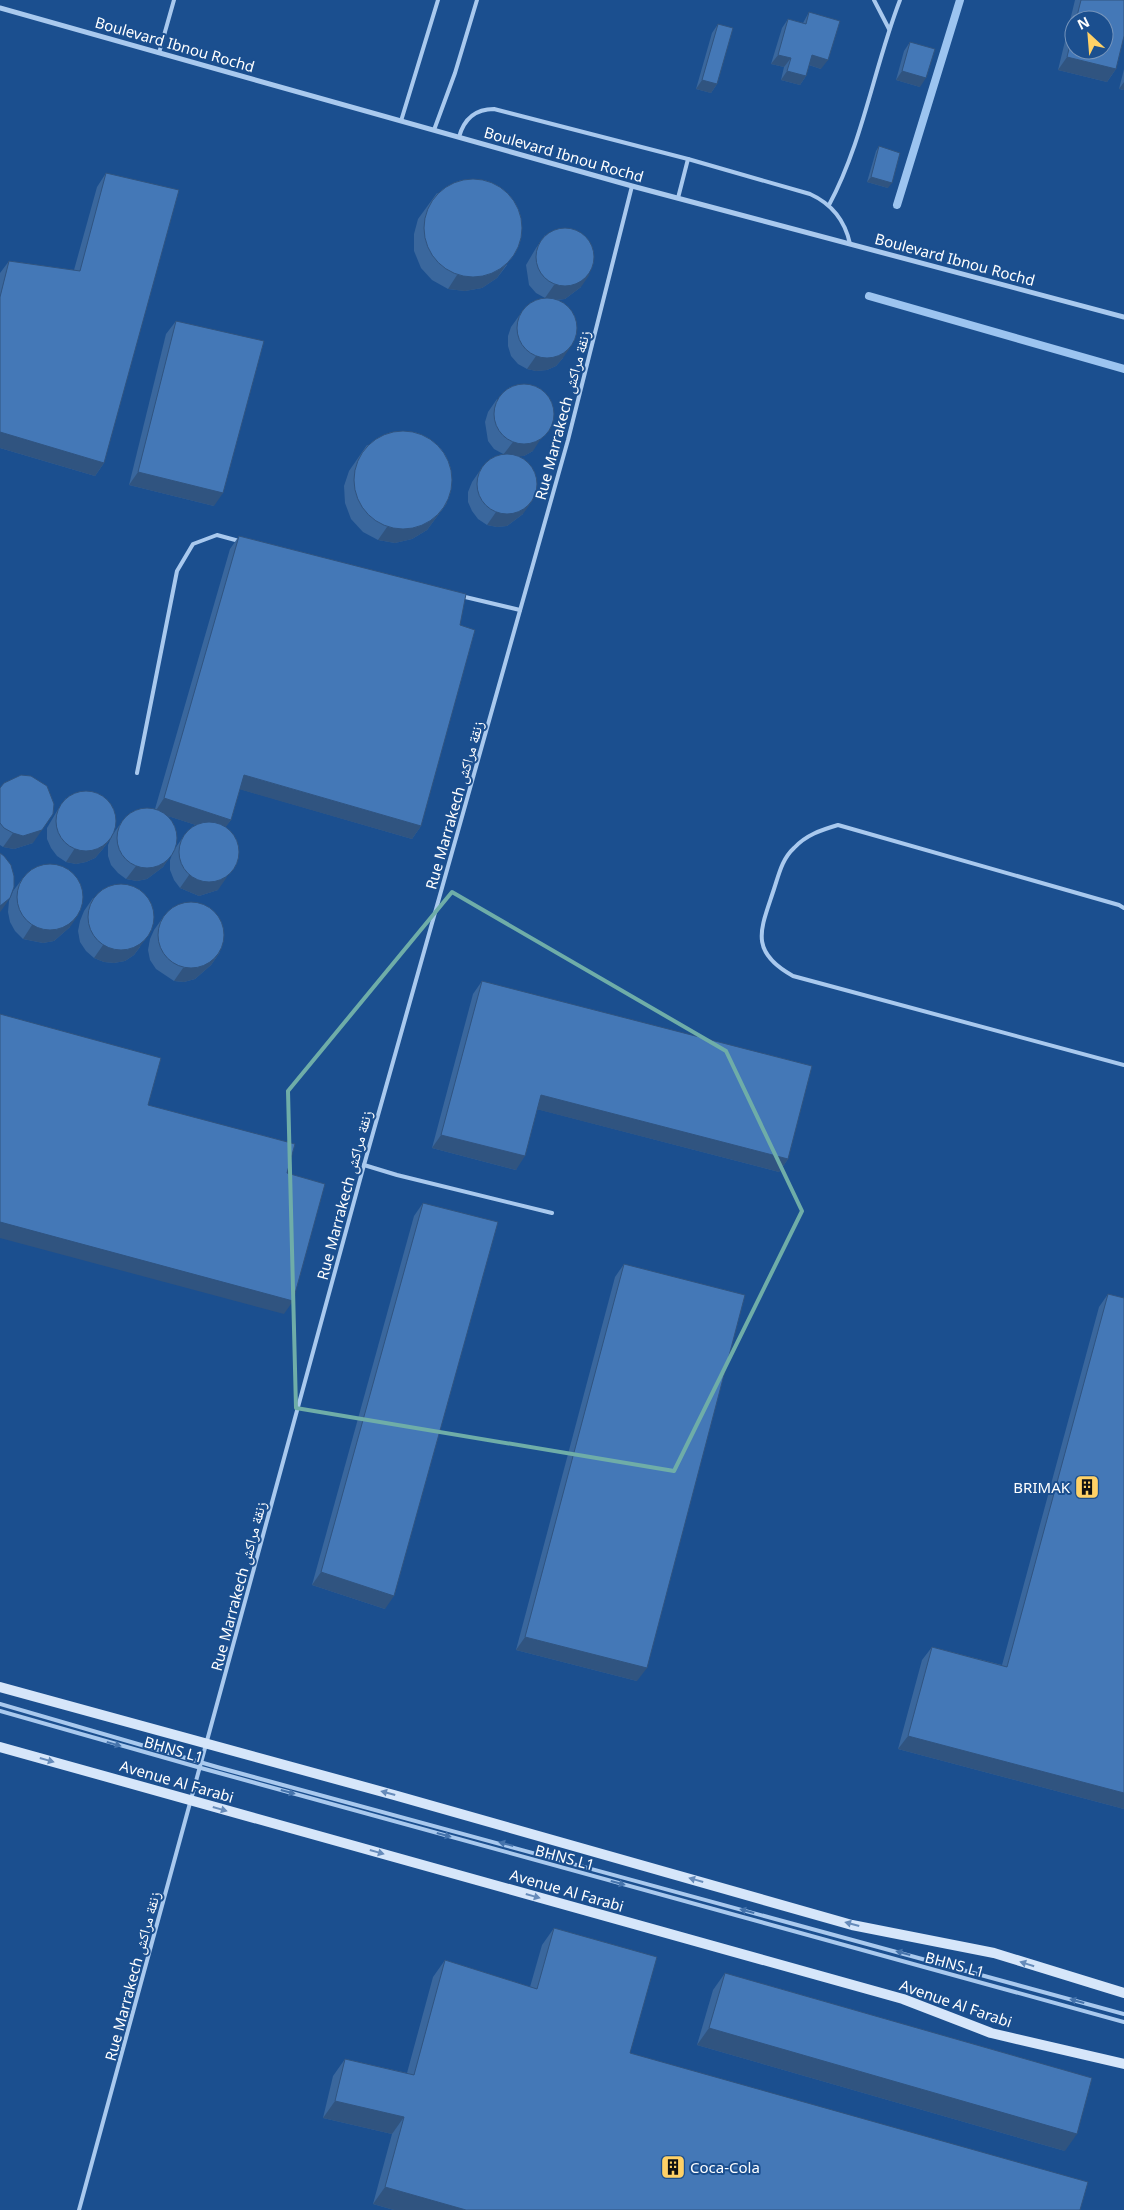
<svg xmlns="http://www.w3.org/2000/svg" width="1124" height="2210" viewBox="0 0 1124 2210" font-family="'Noto Sans','Noto Naskh Arabic',sans-serif">
  <style>
    .lines { fill: none; stroke-linecap: round; stroke-linejoin: round }
    .stream { stroke: #9cc4f0; stroke-width: 8 }
    .lane { stroke: #a9c9ee; stroke-width: 4 }
    .street { stroke: #a9c9ee; stroke-width: 5 }
    .secondary { stroke: #d6e6fa; stroke-width: 10 }
    .wall { fill: #3a679d; fill-rule: evenodd }
    .shaded-wall { fill: #305480 }
    .building { fill: #4478b7; stroke: #305480 }
    .oneway { fill: #4674ac }
    .oneway2 { fill: #668bba }
    .marked { fill: none; stroke: #6fada8; stroke-width: 4; stroke-linejoin: round }
    .labels { text-anchor: middle; dominant-baseline: central; stroke-width: 4; stroke-linejoin: round; paint-order: stroke }
    .street-label { font-size: 15px; fill: #fff; stroke: #1b4f8f }
    .poi-label { font-size: 15px; fill: #fff; stroke: #1b4f8f; text-anchor: end }
  </style>
  <rect width="100%" height="100%" fill="#1b4f8f"/>
  <g class="lines">
    <g class="stream">
      <polyline points="897,205 960,0"/>
      <polyline points="869,296 1124,369"/>
    </g>
    <g class="lane">
      <polyline points="874,0 889,29"/>
      <polyline points="159,53 174,0"/>
      <polyline points="401,121 438,0"/>
      <polyline points="434,130 455,73 477,0"/>
      <path d="M 459,137 C 464,119 475,109 494,109 L 688,159 L 810,194 C 832,204 845,220 850,244"/>
      <polyline points="678,198 688,159"/>
      <path d="M 829,205 C 863,142 874,67 900,0"/>
      <polyline points="461,596 520,610"/>
      <polyline points="137,773 177,571 193,544 217,535 239,541"/>
      <path d="M 1124,908 L 1119,905 L 838,825 C 821,830 806,835 794,848 C 782,859 779,874 774,889 C 761,929 748,951 793,976 L 1124,1065"/>
      <polyline points="364,1165 397,1175 552,1213"/>
      <polyline points="0,1704 217,1767 1124,2014"/>
      <polyline points="0,1711 201,1768 1124,2022"/>
      <polyline points="79,2210 364,1165 568,440 632,186"/>
    </g>
    <polyline class="street" points="0,8 632,186 1124,317"/>
    <g class="secondary">
      <polyline points="0,1687 394,1795 852,1925 994,1953 1124,1993"/>
      <polyline points="0,1747 903,1999 991,2033 1124,2064"/>
    </g>
  </g>
  <g class="wall">
    <path d="M 1075,0 L 1124,0 L 1116,69 L 1107,82 L 1058,70 ZM 1074,20 L 1104,20 L 1074,50 Z"/>
    <polygon points="809,12 821,69 809,65 806,76 800,85 781,80 784,67 771,64 782,28 788,19 803,23"/>
    <polygon points="718,24 717,84 711,93 696,89 712,33"/>
    <polygon points="910,42 920,87 896,80 904,51"/>
    <polygon points="1124,69 1124,90 1119,89"/>
    <polygon points="879,146 888,188 867,182 876,151"/>
    <polygon points="106,173 104,463 95,476 0,448 0,273 9,261 74,270 97,187"/>
    <polygon points="437,193 507,265 497,278 482,288 465,291 448,289 432,280 421,268 414,251 414,234 418,219"/>
    <polygon points="545,235 581,287 565,299 557,300 563,358 556,366 547,370 536,371 527,369 518,364 511,356 508,346 508,336 511,327 521,313 548,299 545,298 536,293 529,285 526,265 536,248"/>
    <polygon points="176,321 214,506 129,485 166,334"/>
    <polygon points="497,399 533,451 524,456 518,456 523,514 507,526 497,527 487,525 478,519 472,511 468,502 468,492 472,482 481,469 505,455 494,449 488,441 485,422 488,412"/>
    <polygon points="367,445 447,503 427,530 412,539 395,543 378,540 363,532 351,519 345,503 344,486 349,471"/>
    <path d="M 239,536 L 460,625 L 421,826 L 412,839 L 240,789 L 231,820 L 225,827 L 218,890 L 199,896 L 180,888 L 174,880 L 170,870 L 170,860 L 173,852 L 163,867 L 147,879 L 137,881 L 126,879 L 118,873 L 111,865 L 108,856 L 108,845 L 111,838 L 102,850 L 95,858 L 86,862 L 76,864 L 66,862 L 57,856 L 51,848 L 47,839 L 47,828 L 57,811 L 66,798 L 113,834 L 121,823 L 155,809 L 230,549 ZM 165,815 L 199,826 L 183,837 L 174,850 Z"/>
    <polygon points="0,788 33,843 14,849 3,847 0,845"/>
    <polygon points="23,878 70,927 54,941 43,943 23,939 15,931 10,922 8,912 9,901 13,891"/>
    <polygon points="93,898 140,947 134,955 125,961 114,963 104,962 94,958 86,951 80,942 78,931 80,921 84,911"/>
    <polygon points="164,916 220,952 211,965 195,979 184,982 174,981 156,969 150,960 148,950 150,939 154,930"/>
    <polygon points="482,981 788,1159 779,1172 537,1109 516,1170 432,1148 473,994"/>
    <polygon points="423,1203 385,1609 312,1585 414,1216"/>
    <polygon points="624,1264 637,1681 516,1650 615,1277"/>
    <polygon points="1108,1294 1124,1298 1124,1809 898,1749 922,1660 932,1647 1002,1665 1099,1307"/>
    <polygon points="554,1928 630,2053 1080,2210 394,2210 373,2204 392,2134 323,2118 333,2076 345,2059 407,2073 433,1977 445,1960 530,1987 542,1945"/>
    <polygon points="725,1973 1065,2151 697,2045 713,1990"/>
  </g>
  <g class="shaded-wall">
    <polygon points="778,55 791,58 784,67 771,64"/>
    <polygon points="812,55 828,60 821,69 806,64"/>
    <polygon points="1067,57 1116,69 1107,82 1058,70"/>
    <polygon points="787,71 806,76 800,85 781,80"/>
    <polygon points="902,71 926,78 920,87 896,80"/>
    <polygon points="702,80 717,84 711,93 696,89"/>
    <polygon points="1124,82 1124,90 1119,89"/>
    <polygon points="871,177 892,183 888,188 867,182"/>
    <polygon points="516,251 497,278 482,288 465,291 448,289 457,275"/>
    <polygon points="590,274 581,287 565,299 554,300 545,298 554,285"/>
    <polygon points="572,345 563,358 556,366 547,370 536,371 527,369 536,356"/>
    <polygon points="0,432 104,463 95,476 0,448"/>
    <polygon points="542,437 533,451 524,456 513,457 503,455 513,442"/>
    <polygon points="138,472 223,493 214,506 129,485"/>
    <polygon points="533,500 523,514 507,526 497,527 487,525 496,512"/>
    <polygon points="447,503 427,530 412,539 395,543 378,540 387,527"/>
    <polygon points="244,775 421,826 412,839 235,788"/>
    <polygon points="164,798 231,820 221,833 155,812"/>
    <polygon points="42,830 33,843 14,849 3,847 13,833"/>
    <polygon points="112,837 102,850 95,858 86,862 76,864 66,862 75,848"/>
    <polygon points="172,854 163,867 147,879 137,881 126,879 136,866"/>
    <polygon points="189,875 227,877 218,890 199,896 180,888"/>
    <polygon points="10,898 1,911 0,912 0,906"/>
    <polygon points="79,914 70,927 54,941 43,943 23,939 32,925"/>
    <polygon points="150,933 134,955 125,961 114,963 104,962 94,958 103,945"/>
    <polygon points="220,952 211,965 195,979 184,982 174,981 183,968"/>
    <polygon points="541,1095 788,1159 779,1172 532,1108"/>
    <polygon points="441,1135 525,1156 516,1170 432,1148"/>
    <polygon points="0,1222 293,1301 284,1314 0,1238"/>
    <polygon points="321,1572 394,1596 385,1609 312,1585"/>
    <polygon points="525,1637 647,1668 637,1681 516,1650"/>
    <polygon points="908,1736 1124,1793 1124,1809 898,1749"/>
    <polygon points="709,2028 1077,2134 1065,2151 697,2045"/>
    <polygon points="335,2101 404,2117 392,2134 323,2118"/>
    <polygon points="385,2187 466,2210 394,2210 373,2204"/>
  </g>
  <g class="building">
    <polygon points="1081,0 1124,0 1124,36 1116,69 1067,57 1074,28 1074,50 1104,50 1104,20 1076,20"/>
    <polygon points="809,12 840,21 828,60 812,55 806,76 787,71 791,58 778,55 788,19 806,24"/>
    <polygon points="718,24 733,28 717,84 702,80"/>
    <polygon points="910,42 935,49 926,78 902,71"/>
    <polygon points="879,146 900,153 892,183 871,177"/>
    <polygon points="106,173 179,190 104,463 0,432 0,297 9,261 80,271"/>
    <circle cx="473" cy="228" r="49"/>
    <circle cx="565" cy="257" r="29"/>
    <circle cx="547" cy="328" r="30"/>
    <polygon points="176,321 264,341 223,493 138,472"/>
    <circle cx="524" cy="414" r="30"/>
    <circle cx="403" cy="480" r="49"/>
    <circle cx="507" cy="484" r="30"/>
    <polygon points="239,536 466,594 460,625 475,630 421,826 244,775 231,820 164,798"/>
    <polygon points="21,775 31,776 47,786 54,804 53,814 42,830 23,836 13,833 4,828 0,823 0,788 4,783"/>
    <circle cx="86" cy="821" r="30"/>
    <circle cx="147" cy="838" r="30"/>
    <circle cx="209" cy="852" r="30"/>
    <polygon points="0,853 4,856 11,865 14,876 14,887 10,898 0,906"/>
    <circle cx="50" cy="897" r="33"/>
    <circle cx="121" cy="917" r="33"/>
    <circle cx="191" cy="935" r="33"/>
    <polygon points="482,981 812,1066 788,1159 541,1095 525,1156 441,1135"/>
    <polygon points="0,1014 161,1058 148,1105 295,1144 287,1173 325,1184 293,1301 0,1222"/>
    <polygon points="423,1203 498,1222 394,1596 321,1572"/>
    <polygon points="624,1264 745,1295 647,1668 525,1637"/>
    <polygon points="1108,1294 1124,1298 1124,1793 908,1736 932,1647 1007,1667"/>
    <polygon points="554,1928 657,1957 630,2053 1088,2182 1080,2210 466,2210 385,2187 404,2117 335,2101 345,2059 414,2075 445,1960 537,1989"/>
    <polygon points="725,1973 1092,2078 1077,2134 709,2028"/>
  </g>
  <defs><path id="oneway-solid" d="M-6-.8H1V-3.2L6.5 0L1 3.2V.8H-6Z" transform="scale(1.25)"/></defs>
  <g class="oneway">
    <use href="#oneway-solid" transform="translate(114 1744) rotate(16)"/>
    <use href="#oneway-solid" transform="translate(288 1792) rotate(15)"/>
    <use href="#oneway-solid" transform="translate(444 1835) rotate(15)"/>
    <use href="#oneway-solid" transform="translate(506 1844) rotate(-165)"/>
    <use href="#oneway-solid" transform="translate(618 1883) rotate(15)"/>
    <use href="#oneway-solid" transform="translate(747 1911) rotate(-165)"/>
    <use href="#oneway-solid" transform="translate(903 1953) rotate(-165)"/>
    <use href="#oneway-solid" transform="translate(1077 2001) rotate(-165)"/>
  </g>
  <g class="oneway2">
    <use href="#oneway-solid" transform="translate(47 1760) rotate(16)"/>
    <use href="#oneway-solid" transform="translate(388 1793) rotate(-165)"/>
    <use href="#oneway-solid" transform="translate(220 1809) rotate(16)"/>
    <use href="#oneway-solid" transform="translate(377 1852) rotate(16)"/>
    <use href="#oneway-solid" transform="translate(696 1880) rotate(-164)"/>
    <use href="#oneway-solid" transform="translate(533 1896) rotate(16)"/>
    <use href="#oneway-solid" transform="translate(852 1924) rotate(-165)"/>
    <use href="#oneway-solid" transform="translate(1027 1964) rotate(-163)"/>
  </g>
  <path class="marked" d="M 452,892 L 726,1051 L 802,1211 L 674,1471 L 296,1408 L 288,1091 Z"/>
  <defs>
    <symbol id="building-square" viewBox="-11 -11 22 22"><rect x="-9" y="-9" width="18" height="18" rx="4" fill="#ffd166" stroke="#1b4f8f"/><path d="M-4-6H4V6H1V3H-1V6H-4ZM-2.5-4.3h1.7v1.8h-1.7ZM.8-4.3h1.7v1.8H.8ZM-2.5-1h1.7V.8h-1.7ZM.8-1h1.7V.8H.8Z" fill="#111"/></symbol>
  </defs>
  <g fill-rule="evenodd">
    <use href="#building-square" x="1073" y="1473" width="28" height="28"/>
    <use href="#building-square" x="659" y="2153" width="28" height="28"/>
  </g>
  <g class="labels">
    <g class="street-label">
      <text transform="translate(175 44) rotate(16)">Boulevard Ibnou Rochd</text>
      <text transform="translate(564 154) rotate(16)">Boulevard Ibnou Rochd</text>
      <text transform="translate(955 259) rotate(15)">Boulevard Ibnou Rochd</text>
      <text transform="translate(562 415) rotate(-75)">Rue Marrakech زنقة مراكش</text>
      <text transform="translate(454 805) rotate(-74)">Rue Marrakech زنقة مراكش</text>
      <text transform="translate(344 1195) rotate(-75)">Rue Marrakech زنقة مراكش</text>
      <text transform="translate(238 1586) rotate(-75)">Rue Marrakech زنقة مراكش</text>
      <text transform="translate(174 1749) rotate(16)">BHNS L1</text>
      <text transform="translate(177 1781) rotate(16)">Avenue Al Farabi</text>
      <text transform="translate(565 1857) rotate(15)">BHNS L1</text>
      <text transform="translate(567 1890) rotate(16)">Avenue Al Farabi</text>
      <text transform="translate(955 1964) rotate(15)">BHNS L1</text>
      <text transform="translate(132 1976) rotate(-75)">Rue Marrakech زنقة مراكش</text>
      <text transform="translate(956 2003) rotate(19)">Avenue Al Farabi</text>
    </g>
    <g class="poi-label">
      <text x="1070" y="1487">BRIMAK</text>
      <text x="690" y="2167" text-anchor="start">Coca-Cola</text>
    </g>
  </g>
  <g transform="translate(1089 35) rotate(334)"><circle r="24" fill="#1b4f8f" stroke="#7695bc"/>
  <path d="M0-4L9 19L0 12L-9 19Z" fill="#ffd166"/>
  <text y="-8" font-size="14" font-weight="bold" text-anchor="middle" fill="#ffffff">N</text>
  </g>
</svg>
